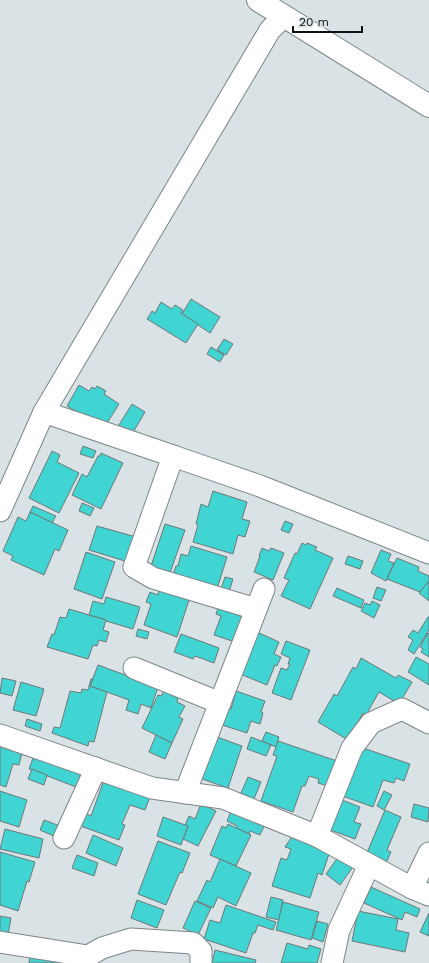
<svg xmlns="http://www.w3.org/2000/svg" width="429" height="963" viewBox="0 0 429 963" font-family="'Work Sans',sans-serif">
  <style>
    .building { fill: #40d4d2; stroke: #6f7878 }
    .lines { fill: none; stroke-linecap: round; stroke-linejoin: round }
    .street-casing { stroke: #7d8588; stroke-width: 23 }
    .secondary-casing { stroke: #7d8588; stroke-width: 24 }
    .street { stroke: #fff; stroke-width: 21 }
    .secondary { stroke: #fff; stroke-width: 22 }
  </style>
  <rect width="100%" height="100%" fill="#d9e2e5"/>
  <g class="building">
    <polygon points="191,299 220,317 210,333 182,314"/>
    <polygon points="161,302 172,309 175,305 183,310 181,313 198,324 186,343 147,319 152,311 155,313"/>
    <polygon points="224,339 233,344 226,355 217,350"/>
    <polygon points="211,347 224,355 220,362 207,354"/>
    <polygon points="79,385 89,391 92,387 95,389 97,386 106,391 104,394 119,404 104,428 67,406"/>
    <polygon points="132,404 145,412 131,436 117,428"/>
    <polygon points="83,446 96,451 93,458 80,454"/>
    <polygon points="52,451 60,455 57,462 79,473 59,513 29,498"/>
    <polygon points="101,453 123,463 101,509 72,495 82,474 87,477 98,456 100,456"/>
    <polygon points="213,491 247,502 242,519 250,521 245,537 238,535 233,554 193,542 198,525 196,524 201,504 208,507"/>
    <polygon points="82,503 94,508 90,516 79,511"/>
    <polygon points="33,506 56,516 52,523 30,512"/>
    <polygon points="30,512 68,530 59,551 55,549 44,575 11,560 13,556 3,551 18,517 26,521"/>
    <polygon points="285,521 293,524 289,533 281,530"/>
    <polygon points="165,524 185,530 170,573 151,566"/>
    <polygon points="97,526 136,537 128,562 89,550"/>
    <polygon points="302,543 306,545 307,543 317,547 315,550 333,558 310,609 281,596 289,580 284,578 295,553 297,554"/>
    <polygon points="191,546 227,557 217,589 173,575 176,566 178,566 181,554 188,556"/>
    <polygon points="262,548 269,551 271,548 284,553 273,580 254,572 260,556 259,556"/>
    <polygon points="381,550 391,554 388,561 394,563 386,581 371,573"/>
    <polygon points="86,552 115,562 102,599 74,589"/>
    <polygon points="348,556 363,561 360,569 345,564"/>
    <polygon points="397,558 419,567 418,571 429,576 429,581 420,592 387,579"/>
    <polygon points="225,577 233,579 228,595 220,592"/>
    <polygon points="429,581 429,601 419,593"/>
    <polygon points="377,587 386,590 381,601 373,598"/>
    <polygon points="337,588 364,600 361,608 333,596"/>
    <polygon points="159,589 189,600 177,637 144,625 151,604 146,602 150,592 158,595"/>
    <polygon points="106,597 140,607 133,629 106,621 106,620 89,615 93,601 104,604"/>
    <polygon points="372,601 380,605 374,618 361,611 365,603 370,605"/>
    <polygon points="218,608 244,617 235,642 214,635 221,616 216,614"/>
    <polygon points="69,609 106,620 103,630 109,632 106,642 99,640 97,646 93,645 88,659 47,647 52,634 54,635 60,617 66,618"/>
    <polygon points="428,617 429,617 429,630 414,654 408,650 413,640 408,637 413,630 418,633"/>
    <polygon points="138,629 149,632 147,639 136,636"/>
    <polygon points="257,632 279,642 274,654 281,657 277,666 275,665 267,685 240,674"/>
    <polygon points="428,633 429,634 429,657 421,652 423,649 420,647"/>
    <polygon points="181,634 219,648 214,663 195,656 193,659 174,652"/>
    <polygon points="286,641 310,650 291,700 272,693 281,668 287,670 290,664 288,664 290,658 281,654"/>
    <polygon points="416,657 429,664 429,685 408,672"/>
    <polygon points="361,658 396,678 398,675 412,682 399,704 379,692 366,715 363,713 348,740 318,722 334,694 337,696 353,667 356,669"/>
    <polygon points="98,665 158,687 151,708 141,704 138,714 126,710 129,700 90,686"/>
    <polygon points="2,678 16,681 12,696 0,693"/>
    <polygon points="91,679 93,679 90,686 107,692 94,742 89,741 88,746 52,733 54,727 60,728 70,691 81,693 82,689 88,690"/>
    <polygon points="21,682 44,689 36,716 13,710"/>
    <polygon points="164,691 178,698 177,702 185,706 179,717 183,719 172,743 142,728 158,695 161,696"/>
    <polygon points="236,691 265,701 261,712 263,713 260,724 251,721 247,733 222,725 228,708 231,709"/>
    <polygon points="27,719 42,724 40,731 25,726"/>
    <polygon points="266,732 279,737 276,747 262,741"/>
    <polygon points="156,735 172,743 165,759 149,752"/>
    <polygon points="217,737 242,746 228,788 202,779"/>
    <polygon points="251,737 271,745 266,756 247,749"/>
    <polygon points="0,741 23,749 19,765 13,764 6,787 0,785"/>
    <polygon points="278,741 337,761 328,786 318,783 319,779 309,776 305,786 302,786 293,812 261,801 277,756 273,755"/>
    <polygon points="360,747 410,764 404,781 396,778 394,783 383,780 373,807 337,794"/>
    <polygon points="36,750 83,768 76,787 29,769"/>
    <polygon points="32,769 47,775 44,785 28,779"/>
    <polygon points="248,777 261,782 254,799 241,793"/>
    <polygon points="104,780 150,797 145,810 130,805 122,824 125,825 119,840 78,825 83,812 91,816"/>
    <polygon points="0,791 27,800 19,827 0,821"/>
    <polygon points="384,791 392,795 384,810 377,806"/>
    <polygon points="337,798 360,807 354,822 361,824 355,839 325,828"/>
    <polygon points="201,804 216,811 198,846 183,839 188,826 185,825 189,816 195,819"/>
    <polygon points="414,804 429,808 428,822 411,817"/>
    <polygon points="232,809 265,824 260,835 250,831 249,834 236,828 237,826 227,821"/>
    <polygon points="385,810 401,817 387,850 391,852 386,863 366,855"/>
    <polygon points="163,817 188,826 181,845 157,836"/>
    <polygon points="44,820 60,826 56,837 40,830"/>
    <polygon points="228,824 251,835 236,866 210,855 222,826 226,828"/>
    <polygon points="5,829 43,839 39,858 0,849"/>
    <polygon points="93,835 123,848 116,866 86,853"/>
    <polygon points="293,835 330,851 322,875 318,873 310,898 272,886 281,858 287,860 291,849 285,847"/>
    <polygon points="158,841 190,853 182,873 180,872 166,905 138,894"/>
    <polygon points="0,852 35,862 29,882 27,881 18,911 0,905"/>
    <polygon points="77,855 98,863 94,876 72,868"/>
    <polygon points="338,857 353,867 340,885 326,874"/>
    <polygon points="220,859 251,873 236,906 218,897 213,908 197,901 207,880 210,882"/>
    <polygon points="371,887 420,909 417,917 405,912 402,920 364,903"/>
    <polygon points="271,897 283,900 279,920 266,917"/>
    <polygon points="137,900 164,910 157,928 131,918"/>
    <polygon points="195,901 211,908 198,935 183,928"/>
    <polygon points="283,902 319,912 311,940 276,930"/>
    <polygon points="226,905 276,922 273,930 258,925 255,933 253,933 246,953 204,939 210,920 220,923"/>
    <polygon points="358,911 398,919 396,930 409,933 405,952 352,941"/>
    <polygon points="429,913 429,936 420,932"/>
    <polygon points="0,916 11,918 8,935 0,933"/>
    <polygon points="317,921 328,924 323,942 312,938"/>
    <polygon points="287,943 308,949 309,945 321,949 317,963 281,963"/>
    <polygon points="215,950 256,960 255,963 212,963"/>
    <polygon points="30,955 73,963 29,963"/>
  </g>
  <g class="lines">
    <defs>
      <g id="street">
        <polyline points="44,412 173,456 134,567 153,578 256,609"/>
        <polyline points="173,456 260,486 429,553"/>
        <polyline points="0,511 44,412 270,30 284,16"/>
        <polyline points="134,668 220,703"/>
        <polyline points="0,735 152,788 223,798 317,836 412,888 429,895"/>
        <polyline points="185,793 264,589"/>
        <polyline points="317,836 352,748 371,723 402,709 429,723"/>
        <polyline points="64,838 96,768"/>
        <polyline points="412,888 429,853"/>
        <polyline points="0,942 88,956 102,948 131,939 193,943 201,951 201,963"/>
        <polyline points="332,963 339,930 369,865"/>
      </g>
      <polyline id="secondary" points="258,0 429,106"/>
    </defs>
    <use href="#street" class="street-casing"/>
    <use href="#secondary" class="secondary-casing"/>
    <use href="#street" class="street"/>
    <use href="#secondary" class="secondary"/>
  </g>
  <path d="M293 26v6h69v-6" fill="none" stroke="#0d1112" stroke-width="2"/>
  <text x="299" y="26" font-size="12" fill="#0d1112" stroke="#d9e2e5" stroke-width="3" paint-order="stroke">20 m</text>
</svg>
